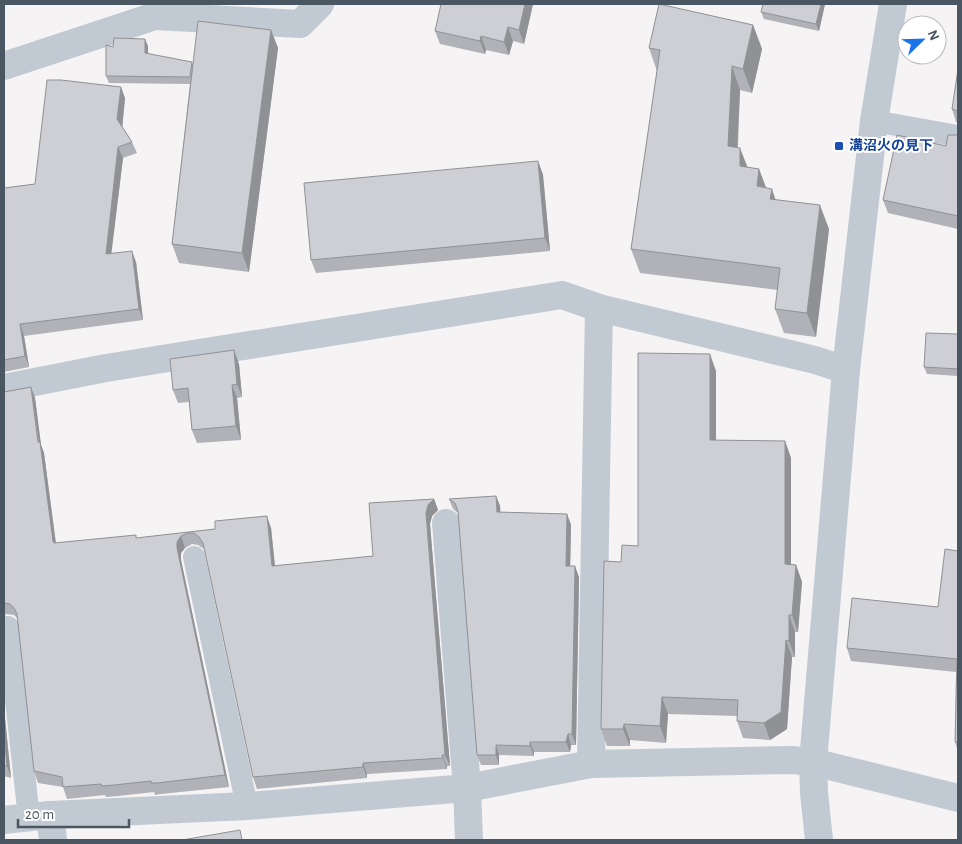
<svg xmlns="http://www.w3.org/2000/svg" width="962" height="844" viewBox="0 0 962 844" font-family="'Alegreya Sans','Noto Sans JP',sans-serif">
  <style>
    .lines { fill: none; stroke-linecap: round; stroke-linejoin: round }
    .service { stroke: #c1cad2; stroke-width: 22 }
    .minor { stroke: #c1cad2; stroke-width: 28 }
    .tertiary { stroke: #c1cad2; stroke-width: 28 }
    .wall { fill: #b0b2b7 }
    .shaded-wall { fill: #909195 }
    .building { fill: #cdcfd5; stroke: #909195 }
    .transit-dot { fill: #1a4fb4; stroke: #fff; stroke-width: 2 }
    .labels { text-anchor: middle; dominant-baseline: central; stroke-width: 4; stroke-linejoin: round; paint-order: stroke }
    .transit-label { font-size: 14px; font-weight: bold; fill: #164399; stroke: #fff; text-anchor: start }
  </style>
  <rect width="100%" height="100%" fill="#f5f3f3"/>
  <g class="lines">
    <g class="service">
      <polyline points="874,121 958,136"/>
      <polyline points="194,557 247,806"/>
      <polyline points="8,627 29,818"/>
    </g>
    <g class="minor">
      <polyline points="4,66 155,16 300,24 320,4"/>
      <polyline points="4,388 106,368 562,295 599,308 815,360 846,370"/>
      <polyline points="446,523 467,788 469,840"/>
      <polyline points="591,764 599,308"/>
      <polyline points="50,815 53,840"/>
      <polyline points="4,820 50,815 247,806 467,788 591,764 791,760 813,762 958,798"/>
    </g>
    <polyline class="tertiary" points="819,840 814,793 813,762 846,370 874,121 893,4"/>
  </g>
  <g class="wall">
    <polygon points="533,4 524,44 513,41 509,55 486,50 485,54 440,44 435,31"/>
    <polygon points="825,4 819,31 764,19 761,12"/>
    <polygon points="753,25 762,49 752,93 740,90 738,147 747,167 759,169 766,188 776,200 829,229 816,337 784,333 775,309 778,290 640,273 631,249 657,71 649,48"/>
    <polygon points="271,30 278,48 249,272 179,263 172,244 190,84 109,83 106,76 113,47 148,46 148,54 193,64"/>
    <polygon points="958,69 958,123 956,122 952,109"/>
    <polygon points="125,98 122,126 132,142 137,153 123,158 111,253 136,262 143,320 24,336 29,367 4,372 4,188 35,184"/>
    <polygon points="958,134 958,229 888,213 883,200 946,146"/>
    <polygon points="538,161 543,175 550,251 316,273 311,260"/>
    <polygon points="958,334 958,376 927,374 924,367"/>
    <polygon points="239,364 242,397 237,398 241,440 197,443 192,430 189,402 178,403 173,390"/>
    <polygon points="716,371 716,440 785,441 791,458 791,564 796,565 802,582 798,632 795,632 795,657 792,657 787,729 770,740 743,738 737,721 737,716 668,714 666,743 630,740 630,746 607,746 601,729 621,562 638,546"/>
    <polygon points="31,387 35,398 41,445 44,453 56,543 137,538 215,529 271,528 275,566 373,556 434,499 438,510 432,516 430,524 450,766 447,766 447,769 367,774 367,778 257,789 253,777 204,549 198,545 192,544 185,548 181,553 181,560 229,787 161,794 155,795 154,792 118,796 106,797 105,795 67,799 63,787 38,783 34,771 17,618 14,615 7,614 4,615 4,392"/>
    <polygon points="496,496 500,506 500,512 567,514 571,525 570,566 579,577 576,745 571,745 570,752 534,752 534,756 499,755 499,765 481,765 477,755 458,513 453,509 449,499"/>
    <polygon points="958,551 958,752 955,742 956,672 851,661 847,648 938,607"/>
    <polygon points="4,708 11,778 4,776 5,780 4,780"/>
  </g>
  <g class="shaded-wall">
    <polygon points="525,4 533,4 524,44 519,30"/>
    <polygon points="821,4 825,4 819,31 816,24"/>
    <polygon points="753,25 762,49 752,93 743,69"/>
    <polygon points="508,27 513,41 509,55 504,42"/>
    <polygon points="271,30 278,48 249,272 242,253"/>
    <polygon points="481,36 486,50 485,54 480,41"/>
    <polygon points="145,39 148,46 148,60 145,53"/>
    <polygon points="732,66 740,90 736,170 728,146"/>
    <polygon points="121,87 125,98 122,130 117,119"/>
    <polygon points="118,147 123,158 110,265 106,254"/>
    <polygon points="740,148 749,171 740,166"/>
    <polygon points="538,161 543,175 550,251 545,238"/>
    <polygon points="759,169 768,193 757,186"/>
    <polygon points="772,189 780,213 770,199"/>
    <polygon points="820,205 829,229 816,337 807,313"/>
    <polygon points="132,251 136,262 143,320 139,309"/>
    <polygon points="20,324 24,336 29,367 25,356"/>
    <polygon points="234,350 239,364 242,397 237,384"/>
    <polygon points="710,354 716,371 716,457 710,440"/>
    <polygon points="232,385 237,398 241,440 236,426"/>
    <polygon points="31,387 35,398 41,445 44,453 57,553 53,541"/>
    <polygon points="785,441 791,458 791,581 785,564"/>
    <polygon points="496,496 500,506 501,522 497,512"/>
    <polygon points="434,499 438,510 432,516 430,524 450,766 445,755 426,513 428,505"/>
    <polygon points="567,514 571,525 570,576 566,566"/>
    <polygon points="267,516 271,528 276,577 272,566"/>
    <polygon points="181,536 185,548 181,553 181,560 229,787 225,775 177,548 177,542"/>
    <polygon points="796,565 802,582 798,632 792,615"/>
    <polygon points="575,566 579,577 576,745 572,734"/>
    <polygon points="789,615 795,632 795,657 789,641"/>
    <polygon points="786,640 792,657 787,729 770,740 764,723"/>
    <polygon points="662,697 668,714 666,743 660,726"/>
    <polygon points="4,708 11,778 7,766 4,734"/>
    <polygon points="624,724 630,740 630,746 623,729"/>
    <polygon points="568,734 571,745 570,752 566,742"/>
    <polygon points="530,742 534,752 534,756 530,746"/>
    <polygon points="496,745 499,755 499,765 496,755"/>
    <polygon points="442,755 447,766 447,769 443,758"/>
    <polygon points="363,763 367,774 367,778 363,767"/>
  </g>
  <g class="building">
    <polygon points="441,4 525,4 519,30 508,27 504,42 481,36 480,41 435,31"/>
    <polygon points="659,4 753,25 743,69 732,66 728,146 740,148 740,166 759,169 757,186 772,189 770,199 820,205 807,313 775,309 780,268 631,249 660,50 649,48"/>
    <polygon points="763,4 821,4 816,24 761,12"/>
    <polygon points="198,21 271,30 242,253 172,244"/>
    <polygon points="114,38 145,39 145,53 192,62 190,77 106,76 106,45 113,47"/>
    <polygon points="958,69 958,111 952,109"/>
    <polygon points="47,80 61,80 121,87 117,119 132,142 118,147 106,254 132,251 139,309 20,324 25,356 4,360 4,188 35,184"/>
    <polygon points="958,134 958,216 883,200 897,135 946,146 948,135 957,135"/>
    <polygon points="538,161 545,238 311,260 304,183"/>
    <polygon points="926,333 958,334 958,369 924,367"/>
    <polygon points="234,350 237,384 232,385 236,426 192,430 188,388 173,390 170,359"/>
    <polygon points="638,353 710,354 710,440 785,441 785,564 796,565 792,615 789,615 789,641 786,640 781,712 764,723 737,721 738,700 662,697 660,726 624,724 623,729 601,729 604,561 621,562 622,545 638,546"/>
    <polygon points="31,387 38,442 40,442 53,541 54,543 136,535 136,538 215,529 215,521 267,516 272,566 373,556 369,503 434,499 428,505 426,513 445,755 442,755 443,758 363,763 363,767 253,777 203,543 199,537 194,533 188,533 181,536 177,542 177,548 225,775 157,783 151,783 151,781 114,785 102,786 101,784 63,787 62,777 34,771 17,614 14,608 10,604 4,603 4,392"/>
    <polygon points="496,496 497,512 567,514 566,566 575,566 572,734 568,734 566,742 530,742 530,746 496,745 496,755 477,755 458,511 455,503 449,499"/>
    <polygon points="945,549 958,551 958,742 955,742 957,659 847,648 852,598 938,607"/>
    <polygon points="4,734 7,766 4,766"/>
    <polygon points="240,830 242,840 182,840"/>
  </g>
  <rect class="transit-dot" x="834" y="141" width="10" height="10" rx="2.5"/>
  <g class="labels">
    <g class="transit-label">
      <text x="849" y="146">溝沼火の見下</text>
    </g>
  </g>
  <rect width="962" height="844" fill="none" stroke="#4a5661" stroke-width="10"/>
  <g transform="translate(922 40) rotate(67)"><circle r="24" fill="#ffffff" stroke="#b7bbc0"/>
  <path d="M0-4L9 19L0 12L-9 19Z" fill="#1a73e8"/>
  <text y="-8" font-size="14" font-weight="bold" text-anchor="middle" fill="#4a5661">N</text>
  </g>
  <path d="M18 819v8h111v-8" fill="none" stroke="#4a5661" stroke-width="2.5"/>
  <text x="25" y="819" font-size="15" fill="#4a5661" stroke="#ffffff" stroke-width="4" paint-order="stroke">20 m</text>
</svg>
